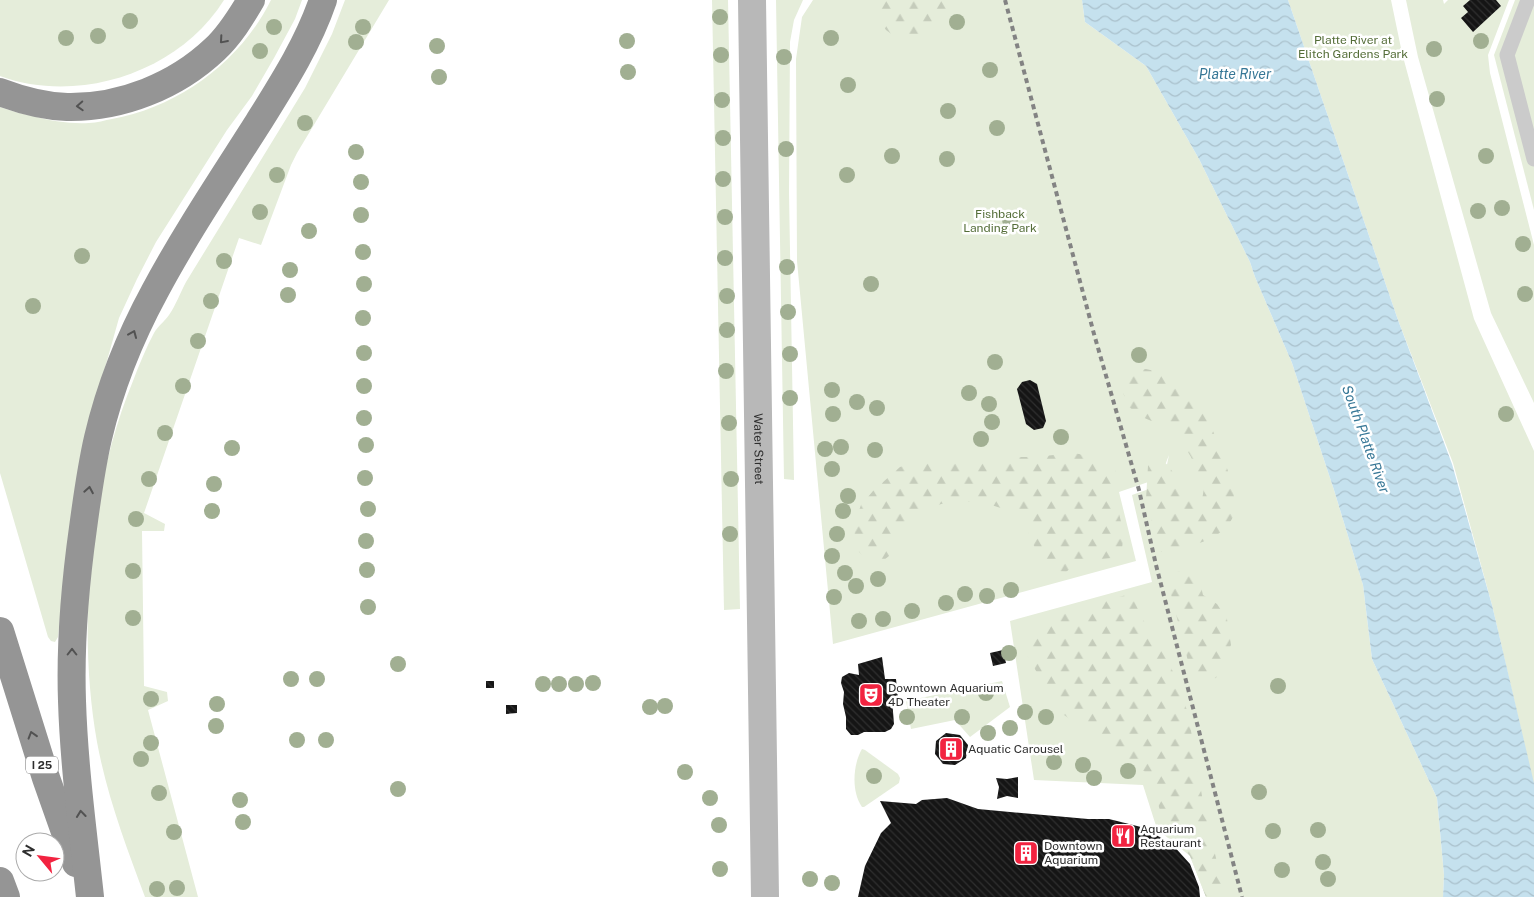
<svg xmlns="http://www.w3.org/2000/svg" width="1534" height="897" viewBox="0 0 1534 897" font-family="'Public Sans',sans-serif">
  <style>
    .green { fill: #e5edda }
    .forest { fill: url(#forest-firs) }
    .water { fill: url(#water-waves) }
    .building { fill: url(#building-back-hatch) }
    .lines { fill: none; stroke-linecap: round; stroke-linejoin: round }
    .lane { stroke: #cbcbcb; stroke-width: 15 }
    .secondary { stroke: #b8b8b8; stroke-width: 28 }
    .highway { stroke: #959595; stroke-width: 28 }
    .rail { stroke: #838383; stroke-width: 4; stroke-dasharray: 5 4; stroke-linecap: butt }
    .tree { fill: #a1af92 }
    .oneway { stroke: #525252 }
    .labels { text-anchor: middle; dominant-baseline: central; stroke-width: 5; stroke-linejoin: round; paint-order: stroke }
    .shield { fill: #fff; stroke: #6d6d6d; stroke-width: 1 }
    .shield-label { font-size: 11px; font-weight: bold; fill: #2e2e2e }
    .park-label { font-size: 12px; fill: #546d38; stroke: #fff }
    .street-label { font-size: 12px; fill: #2e2e2e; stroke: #fff }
    .poi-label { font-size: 12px; fill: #2e2e2e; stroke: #fff; text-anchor: start }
    .water-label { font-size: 14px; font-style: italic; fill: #367796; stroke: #fff }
  </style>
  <defs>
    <pattern id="forest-firs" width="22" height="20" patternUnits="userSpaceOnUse" patternTransform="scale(1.25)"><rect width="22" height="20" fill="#e5edda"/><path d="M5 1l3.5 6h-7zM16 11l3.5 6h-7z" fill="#c5ccbb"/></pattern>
    <pattern id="water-waves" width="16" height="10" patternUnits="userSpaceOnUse" patternTransform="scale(1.25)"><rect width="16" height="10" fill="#c5e1ee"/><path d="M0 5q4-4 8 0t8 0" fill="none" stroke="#aac1cc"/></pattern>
    <pattern id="building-back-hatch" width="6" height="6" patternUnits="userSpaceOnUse" patternTransform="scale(1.25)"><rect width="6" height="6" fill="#151515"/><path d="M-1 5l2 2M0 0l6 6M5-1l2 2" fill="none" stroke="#2f2f2f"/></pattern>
  </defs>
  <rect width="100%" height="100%" fill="#fff"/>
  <g class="green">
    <path d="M 0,0 L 224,0 C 179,72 79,105 0,76 Z"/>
    <path d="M 271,0 L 302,0 L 295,19 L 274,58 L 252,96 L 227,130 L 156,242 L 137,279 L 119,318 L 103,375 L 67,549 L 58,637 L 55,642 L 51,641 L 48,637 L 0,473 L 0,107 C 11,111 22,114 33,116 C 51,121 70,124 89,123 C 97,123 105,120 112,119 C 179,107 241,61 271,0 Z"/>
    <path d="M 345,0 L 389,0 L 297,153 L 291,165 L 261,245 L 239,238 L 144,513 L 165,524 L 164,531 L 142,531 L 144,686 L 167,692 L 168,701 L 148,710 L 198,897 L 145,897 C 126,846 107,796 97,742 C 77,629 89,487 133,381 C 139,365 146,348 154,333 C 158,326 164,322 169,315 C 176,305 180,293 186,282 L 305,88 L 332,34 Z"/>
    <polygon points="712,0 728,0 740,609 724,610"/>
    <polygon points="776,0 803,0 794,20 790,42 789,193 794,480 784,479"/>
    <polygon points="813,0 1082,0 1085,22 1146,66 1199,159 1250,262 1255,277 1292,363 1334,490 1363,585 1372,659 1437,798 1444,875 1443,897 1206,897 1190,856 1157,829 1143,785 1034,780 1010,621 1152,582 1132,495 1163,484 1169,455 1160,478 1119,492 1136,561 833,644 797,261 796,59 802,17"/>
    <polygon points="1288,0 1391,0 1402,53 1474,319 1534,451 1534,786 1492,605 1453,463 1398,320"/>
    <polygon points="1406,0 1443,0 1444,4 1448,0 1509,0 1488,55 1490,73 1534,245 1534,403 1491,313 1418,57"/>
    <polygon points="1515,0 1534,0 1534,210 1494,55"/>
    <polygon points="1002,681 1010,707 970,737 955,720 911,729 906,701"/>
    <path d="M 862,749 L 865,750 L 898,774 L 900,778 L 899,783 L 864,807 L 862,807 C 851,792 853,764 862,749 Z"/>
  </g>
  <g class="forest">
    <polygon points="876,0 960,0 922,36 906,37 894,36 886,30 876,15"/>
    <path d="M 1146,369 C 1160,372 1176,378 1187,388 C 1192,393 1198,400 1201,406 C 1212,426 1243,497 1233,517 C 1221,543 1184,547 1160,552 L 1146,499 L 1148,466 L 1152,461 L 1160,459 L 1169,466 L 1188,498 L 1202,500 L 1204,488 L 1191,457 L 1180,439 L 1161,425 L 1142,417 L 1129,407 L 1123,393 L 1122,378 L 1128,371 Z"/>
    <path d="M 1071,453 C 1090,455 1100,459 1116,471 L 1113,489 L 1124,534 L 1122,548 L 1111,558 L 1078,562 L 1066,572 L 1044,570 L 1024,522 L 1007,510 L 982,502 L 948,502 L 918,511 L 899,535 L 889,556 L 879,564 L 867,560 L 859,552 L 855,542 L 854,524 L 861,505 L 873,491 L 900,467 L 918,461 L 978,464 L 1014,457 L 1036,457 Z"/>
    <polygon points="1196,567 1203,595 1217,604 1227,619 1231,645 1216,678 1207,680 1190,669 1166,575"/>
    <polygon points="1126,595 1132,596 1143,620 1159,641 1173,672 1188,713 1203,802 1225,897 1206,897 1190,856 1164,824 1151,780 1145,772 1064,715 1052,699 1027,655 1026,643 1032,633 1047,618 1060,616 1068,610 1084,609 1098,603"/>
  </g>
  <polygon class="water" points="1082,0 1288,0 1398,320 1452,464 1492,605 1534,783 1534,897 1443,897 1444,875 1437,798 1372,659 1363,585 1334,490 1292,363 1255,277 1250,262 1199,159 1146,66 1085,22"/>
  <g class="building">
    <polygon points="1470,0 1496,0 1501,6 1473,32 1461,18 1468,12 1463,6"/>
    <polygon points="1030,380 1037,384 1046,421 1043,428 1034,430 1026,424 1017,389 1022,382"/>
    <polygon points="1003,650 1006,663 993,666 990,653"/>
    <polygon points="882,657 885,679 896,679 898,699 892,699 894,724 891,729 885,732 864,732 858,735 851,735 846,729 846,717 843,704 844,692 841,683 842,677 849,673 859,675 858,664"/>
    <rect x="486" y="681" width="8" height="7"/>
    <polygon points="506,705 517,705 517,713 506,714"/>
    <polygon points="946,733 960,735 968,745 966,758 955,765 943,764 935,754 936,741"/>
    <polygon points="1018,777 1018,798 1007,796 997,799 999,787 996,778 1007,779"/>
    <polygon points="947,798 978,809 1088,819 1109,819 1141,827 1171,843 1190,864 1199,887 1200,897 858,897 865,866 881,833 891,823 880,801 916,804 922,800"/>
  </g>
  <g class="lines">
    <polyline class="lane" points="1528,0 1507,55 1534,159"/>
    <path class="secondary" id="s1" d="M 752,0 L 765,897"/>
    <g class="highway">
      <path d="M 0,92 C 21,100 44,106 67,107 C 121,108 176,86 215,49 C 230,35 241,17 251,0"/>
      <polyline points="0,631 46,778 76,863"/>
      <polyline points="0,881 6,897"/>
      <path d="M 90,897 C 83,832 74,766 72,701 C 70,643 75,585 83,528 C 87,498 91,468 98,438 C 110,387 130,337 155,291 C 186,233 223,178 258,123 C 283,83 308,44 323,0"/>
    </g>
    <polyline class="rail" points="1005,0 1094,334 1139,490 1156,565 1242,897"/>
  </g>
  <g class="tree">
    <circle cx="720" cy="17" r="8"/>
    <circle cx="130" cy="21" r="8"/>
    <circle cx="957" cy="22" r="8"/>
    <circle cx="274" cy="27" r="8"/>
    <circle cx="363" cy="27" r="8"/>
    <circle cx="98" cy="36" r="8"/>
    <circle cx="66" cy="38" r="8"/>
    <circle cx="831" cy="38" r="8"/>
    <circle cx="627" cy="41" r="8"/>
    <circle cx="1481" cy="41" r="8"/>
    <circle cx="356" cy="42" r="8"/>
    <circle cx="437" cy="46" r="8"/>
    <circle cx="1434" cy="49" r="8"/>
    <circle cx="260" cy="51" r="8"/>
    <circle cx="721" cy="55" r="8"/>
    <circle cx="784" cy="57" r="8"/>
    <circle cx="990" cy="70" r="8"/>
    <circle cx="628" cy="72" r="8"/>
    <circle cx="439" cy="77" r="8"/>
    <circle cx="848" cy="85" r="8"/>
    <circle cx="1437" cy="99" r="8"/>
    <circle cx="722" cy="100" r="8"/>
    <circle cx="948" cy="111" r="8"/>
    <circle cx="305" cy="123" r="8"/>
    <circle cx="997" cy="128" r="8"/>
    <circle cx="723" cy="138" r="8"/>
    <circle cx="786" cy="149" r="8"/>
    <circle cx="356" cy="152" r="8"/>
    <circle cx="892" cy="156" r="8"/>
    <circle cx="1486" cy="156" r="8"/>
    <circle cx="947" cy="159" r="8"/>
    <circle cx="277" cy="175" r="8"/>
    <circle cx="847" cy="175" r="8"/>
    <circle cx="723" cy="179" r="8"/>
    <circle cx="361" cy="182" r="8"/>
    <circle cx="1502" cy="208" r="8"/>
    <circle cx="1478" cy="211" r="8"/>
    <circle cx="260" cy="212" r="8"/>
    <circle cx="361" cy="215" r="8"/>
    <circle cx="725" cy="217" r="8"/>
    <circle cx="1010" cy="220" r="8"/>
    <circle cx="309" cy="231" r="8"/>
    <circle cx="1523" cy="244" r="8"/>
    <circle cx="363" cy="252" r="8"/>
    <circle cx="82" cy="256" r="8"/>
    <circle cx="725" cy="258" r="8"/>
    <circle cx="224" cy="261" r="8"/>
    <circle cx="787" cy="267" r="8"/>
    <circle cx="290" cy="270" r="8"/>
    <circle cx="364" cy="284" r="8"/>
    <circle cx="871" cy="284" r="8"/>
    <circle cx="1525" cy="294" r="8"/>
    <circle cx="288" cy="295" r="8"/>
    <circle cx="727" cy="296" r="8"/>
    <circle cx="211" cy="301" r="8"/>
    <circle cx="33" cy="306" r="8"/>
    <circle cx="788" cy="312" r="8"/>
    <circle cx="363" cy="318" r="8"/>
    <circle cx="727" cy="330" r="8"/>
    <circle cx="198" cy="341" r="8"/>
    <circle cx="364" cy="353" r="8"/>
    <circle cx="790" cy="354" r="8"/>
    <circle cx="1139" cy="355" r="8"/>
    <circle cx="995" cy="362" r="8"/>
    <circle cx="726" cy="371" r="8"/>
    <circle cx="183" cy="386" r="8"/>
    <circle cx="364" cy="386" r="8"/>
    <circle cx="832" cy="390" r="8"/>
    <circle cx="969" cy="393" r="8"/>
    <circle cx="790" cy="398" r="8"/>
    <circle cx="857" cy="402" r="8"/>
    <circle cx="989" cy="404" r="8"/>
    <circle cx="877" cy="408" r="8"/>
    <circle cx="833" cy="414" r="8"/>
    <circle cx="1506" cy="414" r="8"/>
    <circle cx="364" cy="418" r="8"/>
    <circle cx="992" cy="422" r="8"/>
    <circle cx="729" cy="423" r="8"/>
    <circle cx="165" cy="433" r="8"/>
    <circle cx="1061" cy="437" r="8"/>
    <circle cx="981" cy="439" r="8"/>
    <circle cx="366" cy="445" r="8"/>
    <circle cx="841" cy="447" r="8"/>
    <circle cx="232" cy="448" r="8"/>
    <circle cx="825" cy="449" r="8"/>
    <circle cx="875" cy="450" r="8"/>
    <circle cx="832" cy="469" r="8"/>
    <circle cx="365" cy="478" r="8"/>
    <circle cx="149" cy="479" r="8"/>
    <circle cx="731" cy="479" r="8"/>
    <circle cx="214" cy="484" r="8"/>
    <circle cx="848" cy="496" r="8"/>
    <circle cx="368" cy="509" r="8"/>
    <circle cx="212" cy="511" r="8"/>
    <circle cx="843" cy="511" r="8"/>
    <circle cx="136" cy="519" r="8"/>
    <circle cx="730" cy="534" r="8"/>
    <circle cx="837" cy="534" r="8"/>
    <circle cx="366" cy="541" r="8"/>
    <circle cx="832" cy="556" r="8"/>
    <circle cx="367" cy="570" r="8"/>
    <circle cx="133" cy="571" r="8"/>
    <circle cx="845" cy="573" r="8"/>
    <circle cx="878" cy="579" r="8"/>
    <circle cx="856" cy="586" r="8"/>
    <circle cx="1011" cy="590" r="8"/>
    <circle cx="965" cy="594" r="8"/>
    <circle cx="987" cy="596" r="8"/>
    <circle cx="834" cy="597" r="8"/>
    <circle cx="946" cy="603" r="8"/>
    <circle cx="368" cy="607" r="8"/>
    <circle cx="912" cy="611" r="8"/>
    <circle cx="133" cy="618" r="8"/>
    <circle cx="883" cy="619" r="8"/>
    <circle cx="859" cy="621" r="8"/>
    <circle cx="1009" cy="653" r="8"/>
    <circle cx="398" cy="664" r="8"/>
    <circle cx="291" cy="679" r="8"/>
    <circle cx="317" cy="679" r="8"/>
    <circle cx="593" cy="683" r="8"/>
    <circle cx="543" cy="684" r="8"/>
    <circle cx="559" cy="684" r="8"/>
    <circle cx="576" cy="684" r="8"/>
    <circle cx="1278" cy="686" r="8"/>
    <circle cx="986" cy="693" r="8"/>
    <circle cx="151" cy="699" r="8"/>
    <circle cx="217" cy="704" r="8"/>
    <circle cx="665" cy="706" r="8"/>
    <circle cx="650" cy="707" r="8"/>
    <circle cx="1025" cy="712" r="8"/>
    <circle cx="907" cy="717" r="8"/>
    <circle cx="962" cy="717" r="8"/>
    <circle cx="1046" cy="717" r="8"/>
    <circle cx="216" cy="726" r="8"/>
    <circle cx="1010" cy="728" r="8"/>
    <circle cx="988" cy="733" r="8"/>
    <circle cx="297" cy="740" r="8"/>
    <circle cx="326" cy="740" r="8"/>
    <circle cx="151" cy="743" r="8"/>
    <circle cx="141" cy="759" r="8"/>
    <circle cx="1054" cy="762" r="8"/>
    <circle cx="1083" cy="765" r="8"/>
    <circle cx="1128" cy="771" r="8"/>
    <circle cx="685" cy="772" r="8"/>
    <circle cx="874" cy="776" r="8"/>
    <circle cx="1094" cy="778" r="8"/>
    <circle cx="398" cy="789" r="8"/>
    <circle cx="1259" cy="792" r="8"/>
    <circle cx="159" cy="793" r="8"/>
    <circle cx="710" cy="798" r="8"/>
    <circle cx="240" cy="800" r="8"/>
    <circle cx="243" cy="822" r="8"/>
    <circle cx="719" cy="825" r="8"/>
    <circle cx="1318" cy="830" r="8"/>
    <circle cx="1273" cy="831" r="8"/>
    <circle cx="174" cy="832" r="8"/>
    <circle cx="1323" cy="862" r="8"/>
    <circle cx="720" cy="869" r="8"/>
    <circle cx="1282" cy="870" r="8"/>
    <circle cx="810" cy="879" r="8"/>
    <circle cx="1328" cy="879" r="8"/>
    <circle cx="832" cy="883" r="8"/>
    <circle cx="177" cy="888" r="8"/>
    <circle cx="157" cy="889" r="8"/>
  </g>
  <defs><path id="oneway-chevron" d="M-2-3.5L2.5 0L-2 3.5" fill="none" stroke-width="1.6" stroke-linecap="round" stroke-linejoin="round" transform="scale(1.25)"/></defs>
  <g class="oneway">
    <use href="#oneway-chevron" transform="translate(223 40) rotate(131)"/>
    <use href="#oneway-chevron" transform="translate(80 106) rotate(177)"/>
    <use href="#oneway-chevron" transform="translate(133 334) rotate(-67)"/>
    <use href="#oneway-chevron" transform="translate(89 490) rotate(-80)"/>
    <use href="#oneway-chevron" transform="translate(72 652) rotate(-90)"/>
    <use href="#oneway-chevron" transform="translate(32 735) rotate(-107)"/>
    <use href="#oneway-chevron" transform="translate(81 814) rotate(-96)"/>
  </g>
  <defs>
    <symbol id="theatre-square" viewBox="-11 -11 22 22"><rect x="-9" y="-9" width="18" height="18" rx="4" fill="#f22340" stroke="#fff"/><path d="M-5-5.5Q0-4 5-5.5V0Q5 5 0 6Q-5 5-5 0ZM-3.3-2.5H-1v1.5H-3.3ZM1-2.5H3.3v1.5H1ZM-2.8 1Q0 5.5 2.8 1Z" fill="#fff"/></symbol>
    <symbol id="building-square" viewBox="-11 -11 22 22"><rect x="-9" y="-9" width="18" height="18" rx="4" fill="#f22340" stroke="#fff"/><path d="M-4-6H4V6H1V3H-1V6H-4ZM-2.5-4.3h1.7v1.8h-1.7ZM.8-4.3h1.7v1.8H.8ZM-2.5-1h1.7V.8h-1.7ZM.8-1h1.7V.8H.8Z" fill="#fff"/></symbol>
    <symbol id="restaurant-square" viewBox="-11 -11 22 22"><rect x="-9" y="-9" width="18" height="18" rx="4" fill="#f22340" stroke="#fff"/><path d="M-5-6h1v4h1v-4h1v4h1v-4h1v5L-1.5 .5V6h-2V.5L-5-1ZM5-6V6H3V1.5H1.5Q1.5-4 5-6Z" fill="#fff"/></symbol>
  </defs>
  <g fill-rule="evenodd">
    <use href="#theatre-square" x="857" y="681" width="28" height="28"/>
    <use href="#building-square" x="937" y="735" width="28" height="28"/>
    <use href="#restaurant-square" x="1109" y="822" width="28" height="28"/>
    <use href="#building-square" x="1012" y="839" width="28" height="28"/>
  </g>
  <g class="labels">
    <rect class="shield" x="26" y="756.5" width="32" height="17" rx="4"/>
    <g class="shield-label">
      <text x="42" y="765">I 25</text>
    </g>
    <g class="park-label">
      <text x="1353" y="40">Platte River at<tspan x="1353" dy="14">Elitch Gardens Park</tspan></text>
      <text x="1000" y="214">Fishback<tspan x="1000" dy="14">Landing Park</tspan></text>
    </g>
    <g class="street-label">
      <text stroke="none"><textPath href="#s1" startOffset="449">Water Street</textPath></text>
    </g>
    <g class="poi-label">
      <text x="888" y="688">Downtown Aquarium<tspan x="888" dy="14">4D Theater</tspan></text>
      <text x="968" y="749">Aquatic Carousel</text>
      <text x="1140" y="829">Aquarium<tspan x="1140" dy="14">Restaurant</tspan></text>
      <text x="1044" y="846">Downtown<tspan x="1044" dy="14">Aquarium</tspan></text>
    </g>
    <g class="water-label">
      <text x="1235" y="74">Platte River</text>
      <text transform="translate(1366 439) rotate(70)">South Platte River</text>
    </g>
  </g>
  <g transform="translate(40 857) rotate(299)"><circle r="24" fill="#ffffff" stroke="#ababab"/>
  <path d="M0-4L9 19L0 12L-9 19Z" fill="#f22340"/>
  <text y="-8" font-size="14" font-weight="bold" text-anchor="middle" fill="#2e2e2e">N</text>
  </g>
</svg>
